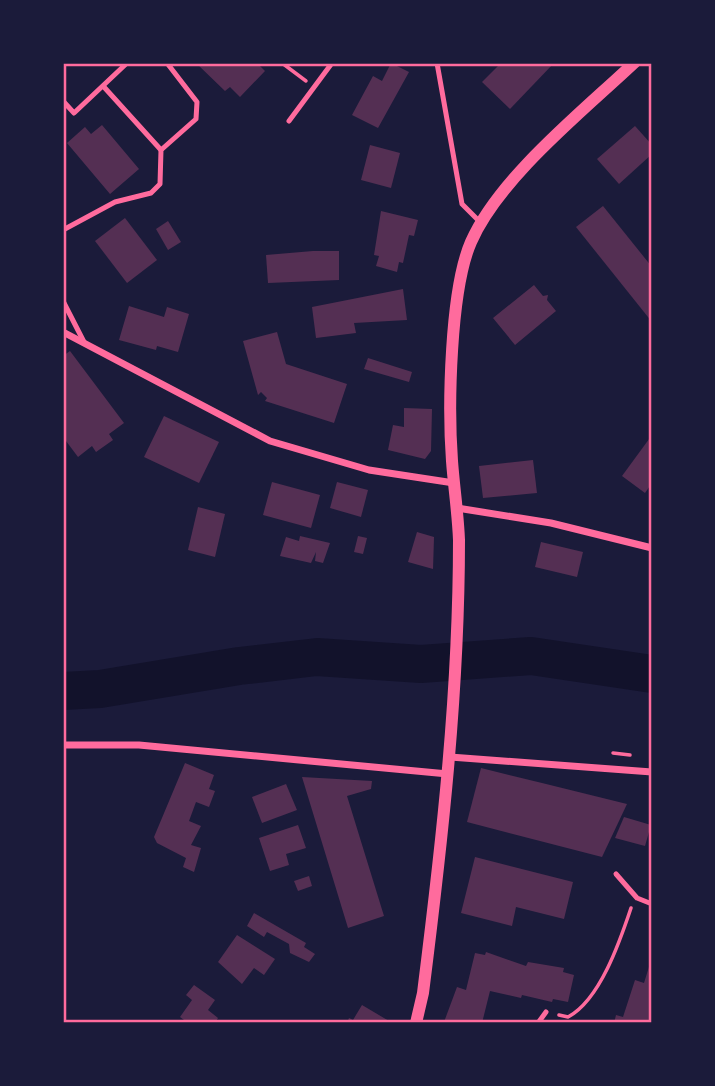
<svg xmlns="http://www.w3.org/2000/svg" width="715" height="1086" viewBox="0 0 715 1086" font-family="'Space Grotesk',sans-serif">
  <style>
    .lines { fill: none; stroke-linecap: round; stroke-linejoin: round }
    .river { stroke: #12122b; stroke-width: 38 }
    .building { fill: #542f53 }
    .path { stroke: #ff6b9d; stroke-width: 3.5 }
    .service { stroke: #ff6b9d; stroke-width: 5 }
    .minor { stroke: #ff6b9d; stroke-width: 7 }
    .tertiary { stroke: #ff6b9d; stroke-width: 12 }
    .neatline { fill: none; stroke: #ff6b9d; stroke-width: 2.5 }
  </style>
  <rect width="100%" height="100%" fill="#1b1b3a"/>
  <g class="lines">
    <polyline class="river" points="63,691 100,689 239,666 317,657 421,664 531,656 652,674"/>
  </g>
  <g class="building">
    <polygon points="196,63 257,63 265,71 240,97 230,87 225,91"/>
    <polygon points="391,63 409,72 378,128 352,115 373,76 382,81"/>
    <polygon points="501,63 554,63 510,109 482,82"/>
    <polygon points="102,125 139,169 110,194 67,143 85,127 91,134"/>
    <polygon points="635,126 652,145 652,154 619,184 597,159"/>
    <polygon points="370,145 400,153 391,188 361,180"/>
    <polygon points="603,206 652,267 652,322 576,227"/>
    <polygon points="381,211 418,220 414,236 409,235 403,263 399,262 397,272 376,266 379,256 374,255"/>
    <polygon points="125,218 157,260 127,283 95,241"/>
    <polygon points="168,221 181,242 168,250 156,229"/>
    <polygon points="313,251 339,251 339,280 268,283 266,255"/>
    <polygon points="534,285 543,296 548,295 547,300 556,311 515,345 493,318"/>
    <polygon points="403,289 407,320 354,323 356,333 316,338 312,307"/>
    <polygon points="129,306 164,317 167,307 189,314 178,352 157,346 156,350 119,340"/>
    <polygon points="277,332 286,364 347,384 334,423 265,401 267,398 261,392 258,395 243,341"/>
    <polygon points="70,351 124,423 109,434 113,440 96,452 92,446 78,457 63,437 63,382 66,379 63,356"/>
    <polygon points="368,358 412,372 409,382 364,369"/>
    <polygon points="404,408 432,409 431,451 425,459 388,450 393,425 404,427"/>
    <polygon points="164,416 219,442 199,483 144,457"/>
    <polygon points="652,435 652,483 645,493 622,476"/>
    <polygon points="533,460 537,493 483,498 479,466"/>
    <polygon points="272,482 320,495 311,528 263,515"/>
    <polygon points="337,482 368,490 361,517 330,508"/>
    <polygon points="198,507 225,514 215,557 188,550"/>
    <polygon points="417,532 434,537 433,569 408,562"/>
    <polygon points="300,536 330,543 323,563 315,561 316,552 311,563 280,556 286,537 299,541"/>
    <polygon points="358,536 367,538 363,554 354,552"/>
    <polygon points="541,542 583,552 577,577 535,567"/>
    <polygon points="185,763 214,775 209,789 215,791 209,807 196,802 189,821 201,826 191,845 201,848 194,872 183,867 186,858 157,843 154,837"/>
    <polygon points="481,768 542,783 627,804 602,857 467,822"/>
    <polygon points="302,777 372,781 371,789 347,796 384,916 348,928"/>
    <polygon points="286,784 297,810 262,823 252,797"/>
    <polygon points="624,817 651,825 645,846 615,838"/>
    <polygon points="298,825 306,848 286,854 289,865 270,871 259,838"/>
    <polygon points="475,857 573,882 564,919 516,907 512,926 461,913"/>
    <polygon points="309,876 312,886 298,891 294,881"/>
    <polygon points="254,913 306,943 304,947 315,954 309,962 290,953 289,944 267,932 264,937 247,926"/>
    <polygon points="237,935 275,959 264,975 254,968 242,984 218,962"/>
    <polygon points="486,952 526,966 528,962 564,968 563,972 574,975 568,1002 553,999 552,1002 522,995 521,998 490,991 482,1023 444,1022 457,987 466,990 475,953 485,955"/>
    <polygon points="652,957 652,1023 614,1023 616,1015 623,1017 635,980 644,983"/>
    <polygon points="194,985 215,1000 208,1010 218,1018 215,1023 188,1023 180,1017 192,1000 186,995"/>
    <polygon points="362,1005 389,1021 388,1023 347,1023 349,1018 353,1020"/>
  </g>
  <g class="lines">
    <g class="path">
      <polyline points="282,63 306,81"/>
      <polyline points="613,753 630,755"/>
      <path d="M 559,1015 L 568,1017 C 600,1000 620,941 631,908"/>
    </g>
    <g class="service">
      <polyline points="437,63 462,204 480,222"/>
      <polyline points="63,65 65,63"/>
      <polyline points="104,87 161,150"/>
      <polyline points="63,101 74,113 127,63"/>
      <polyline points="289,121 332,63"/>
      <polyline points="63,230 115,202 151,193 160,184 161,150 196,119 197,102 167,63"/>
      <polyline points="63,301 84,342"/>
      <polyline points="616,874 637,898 652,904"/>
      <polyline points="538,1023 546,1012"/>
    </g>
    <g class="minor">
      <polyline points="63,332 270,441 369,470 454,483"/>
      <polyline points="457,508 551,523 652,548"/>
      <polyline points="63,745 139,745 448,774"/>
      <polyline points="450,757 652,772"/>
    </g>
    <path class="tertiary" d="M 416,1023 L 423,993 C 442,842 459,692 459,540 C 458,514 454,488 452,461 C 448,407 450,290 471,242 C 499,178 583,111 634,63"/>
  </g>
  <rect width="715" height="1086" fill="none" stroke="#1b1b3a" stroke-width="130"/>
  <rect x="65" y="65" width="585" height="956" class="neatline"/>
</svg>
